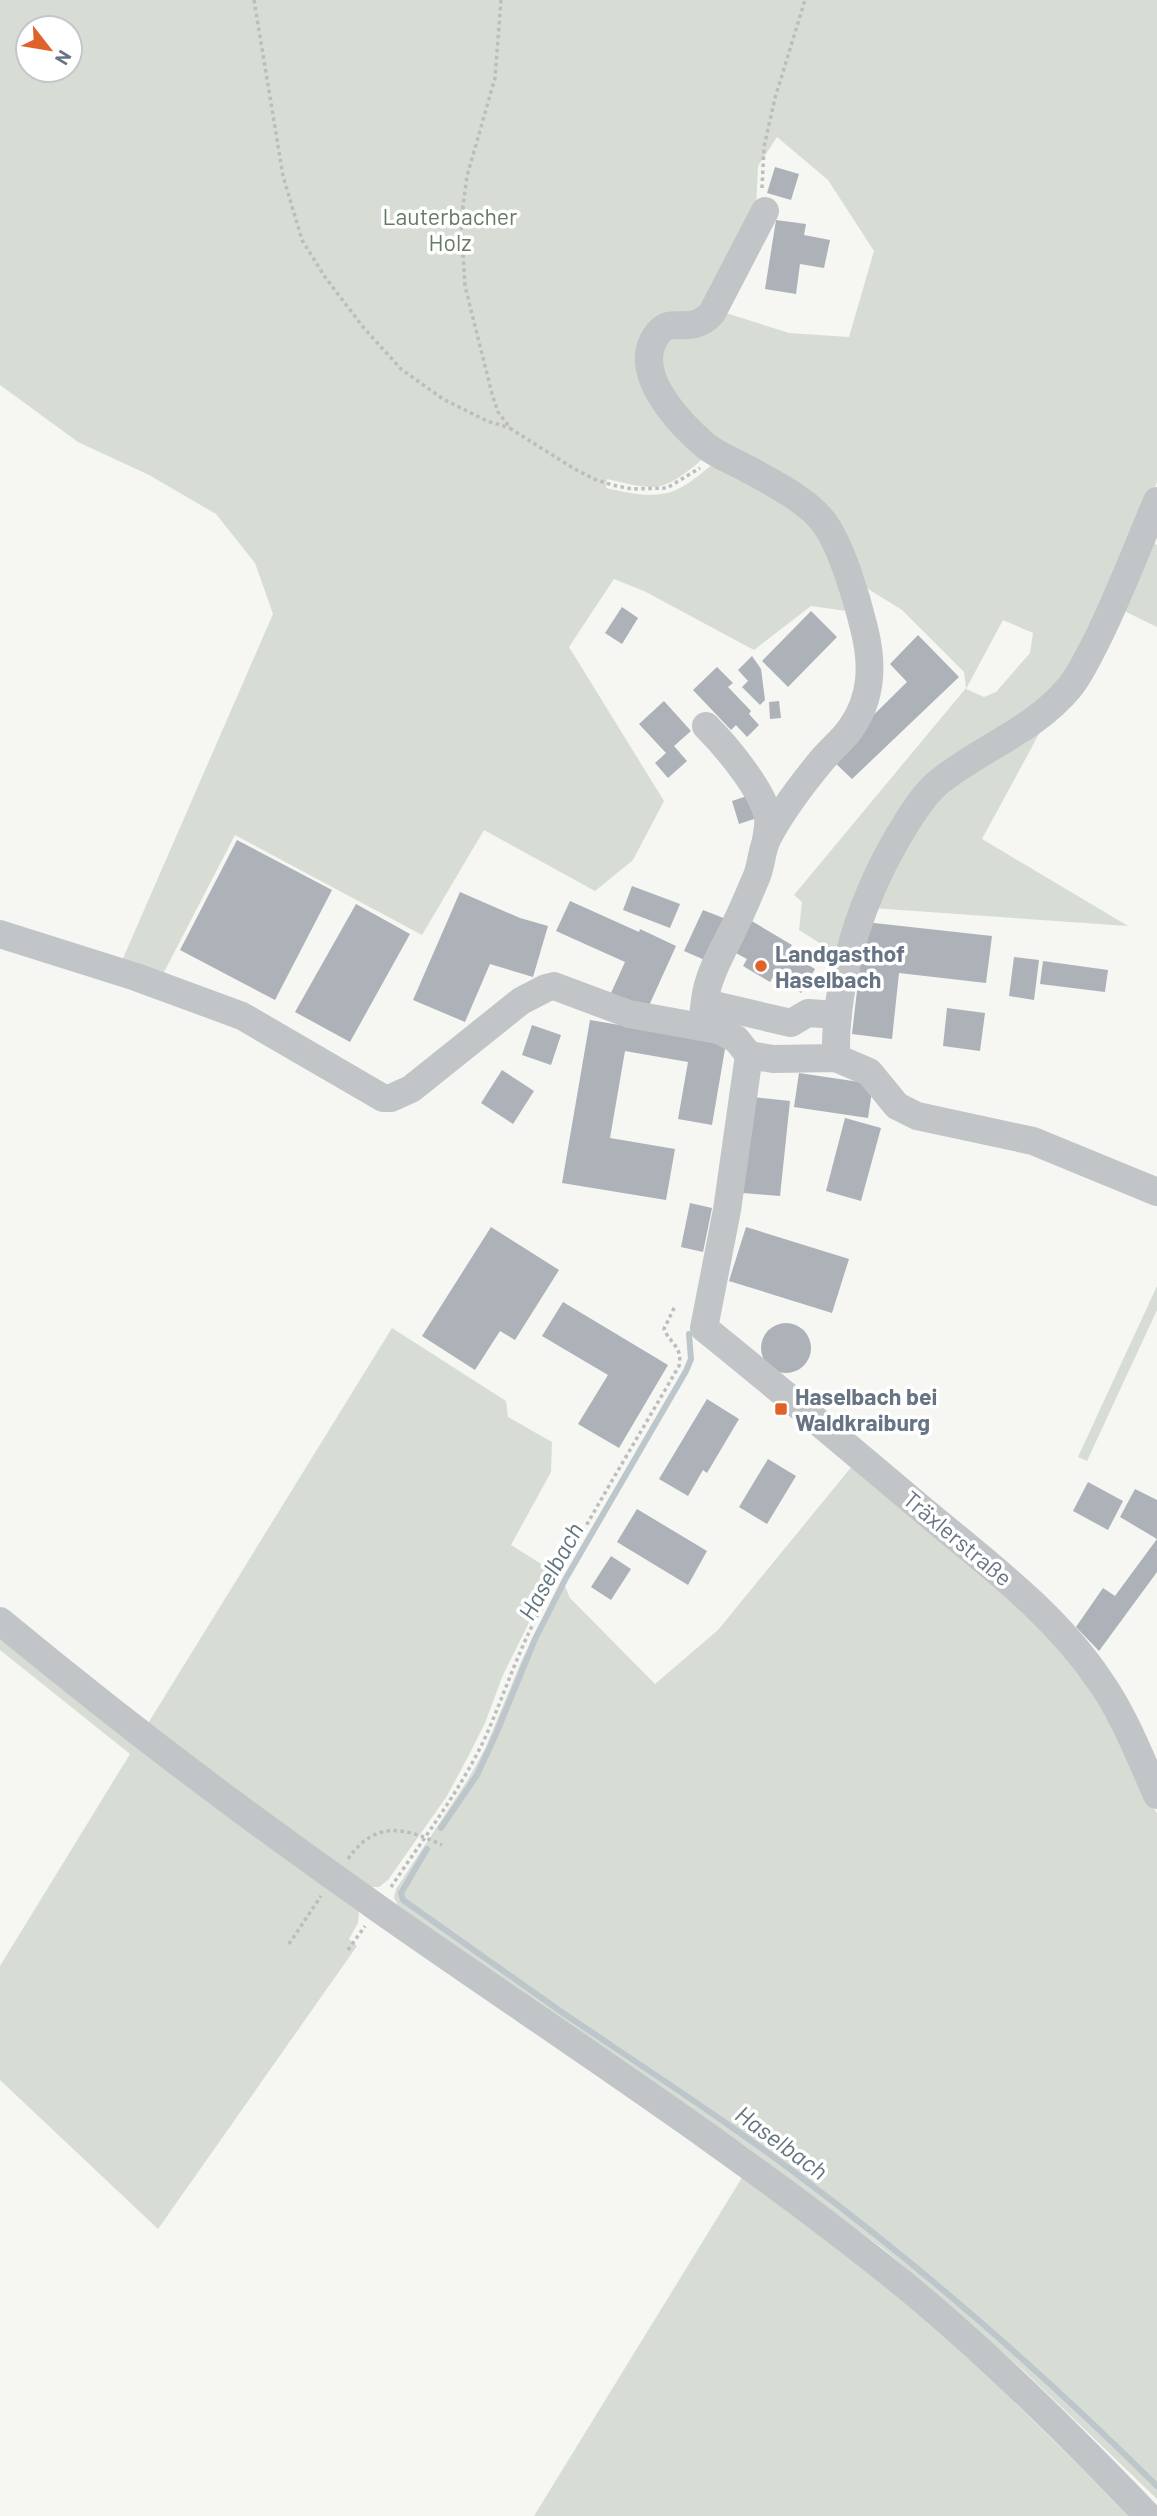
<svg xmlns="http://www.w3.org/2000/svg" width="1157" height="2516" viewBox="0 0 1157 2516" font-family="Barlow,sans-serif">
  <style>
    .green { fill: #d7ddd4; fill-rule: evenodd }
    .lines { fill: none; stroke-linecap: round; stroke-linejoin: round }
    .stream { stroke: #bcc6cb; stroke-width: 6 }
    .building { fill: #acb2b8 }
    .path { stroke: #bbbdbf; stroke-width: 3.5; stroke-dasharray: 3.5 3.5; stroke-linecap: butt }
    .minor { stroke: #c1c5c8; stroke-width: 28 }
    .poi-dot { fill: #df6229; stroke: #fff; stroke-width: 2.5 }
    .labels { text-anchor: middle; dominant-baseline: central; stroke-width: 7; stroke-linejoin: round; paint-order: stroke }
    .park-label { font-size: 23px; fill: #677a64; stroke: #fff }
    .poi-label { font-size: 23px; font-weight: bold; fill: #667483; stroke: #fff; text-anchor: start }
    .street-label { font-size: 23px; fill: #667483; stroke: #fff }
    .water-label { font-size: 24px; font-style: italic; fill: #61757f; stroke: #fff }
  </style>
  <rect width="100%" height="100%" fill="#f6f6f3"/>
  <g class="green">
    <path d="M 0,0 L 1157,0 L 1157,482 L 1107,605 L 1070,675 L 1055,695 L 1003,735 L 942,772 L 912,805 L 881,851 L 855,907 L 840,956 L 799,930 L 802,902 L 794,895 L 966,688 L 964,672 L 902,610 L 857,582 L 830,525 L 817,510 L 715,445 L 696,430 L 658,386 L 653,359 L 658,342 L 666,333 L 675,329 L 694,331 L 711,324 L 723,312 L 789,333 L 849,337 L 874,251 L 828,180 L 777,137 L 758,166 L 756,208 L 711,306 C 694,325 684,320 662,324 C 617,372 676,421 710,453 C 695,465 673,487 652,487 C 637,487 621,482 607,479 L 606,488 C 628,493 656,500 678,489 C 693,482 706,469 719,459 C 743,473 806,504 820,524 C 836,545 844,574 853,599 L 846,611 L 811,606 L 754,650 L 644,591 L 614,579 L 569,647 L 664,801 L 633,860 L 595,891 L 484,830 L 422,935 L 235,835 L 162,976 L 121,963 L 273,614 L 255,563 L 216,514 L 149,475 L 78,442 L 0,385 ZM 28,28 L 70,28 L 70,70 L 28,70 ZM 1003,620 L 1033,633 L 1030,653 L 996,692 L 984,697 L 966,689 Z"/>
    <polygon points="1148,540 1157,545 1157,627 1118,608"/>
    <polygon points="1046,721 982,839 1128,926 872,908 939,791"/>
    <polygon points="1157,1286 1157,1310 1087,1461 1078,1457"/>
    <polygon points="392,1328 506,1401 508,1417 552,1442 551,1472 511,1545 554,1572 503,1675 485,1723 470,1753 447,1796 388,1880 379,1887 370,1887 147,1725"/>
    <polygon points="853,1465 1069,1652 1111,1716 1157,1814 1157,2499 1025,2372 886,2251 747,2147 406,1911 398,1905 394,1898 396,1889 467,1781 485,1749 521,1662 562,1579 570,1598 655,1684 718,1630"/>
    <path d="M 0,1638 C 114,1736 239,1822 359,1911 L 358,1923 L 349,1939 L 357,1946 L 158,2229 L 0,2080 L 0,1966 L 130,1754 L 0,1650 Z"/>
    <polygon points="743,2176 856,2261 975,2363 1130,2516 534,2516"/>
  </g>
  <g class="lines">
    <g class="stream">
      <polyline points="441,1828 477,1775 496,1734 535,1639 566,1578 686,1371 691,1359 689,1334"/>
      <path d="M 427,1849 L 401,1893 L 403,1900 C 457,1938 510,1976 563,2013 C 643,2067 725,2120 802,2178 C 928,2272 1046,2376 1157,2486"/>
    </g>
  </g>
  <g class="building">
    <polygon points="775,167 799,174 791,200 767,193"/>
    <polygon points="776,220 806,224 804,235 830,240 824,268 800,264 796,294 765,289"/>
    <polygon points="622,607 638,618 622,644 605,633"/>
    <polygon points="811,611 837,637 788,687 762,661"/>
    <polygon points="918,635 959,677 852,779 830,758 907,682 890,664"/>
    <polygon points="752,656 761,669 765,700 760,705 742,687 748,681 738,670"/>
    <polygon points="717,667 733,683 728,687 751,711 749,714 759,725 747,737 736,725 731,730 693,690"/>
    <polygon points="664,701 691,731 674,746 687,761 668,778 655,763 666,753 639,724"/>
    <polygon points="779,701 781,718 770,719 769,702"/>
    <polygon points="750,795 757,818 739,824 732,801"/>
    <polygon points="237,840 332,890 275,1000 180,950"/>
    <polygon points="632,886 680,904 670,928 623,910"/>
    <polygon points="460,892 520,918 548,926 533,977 490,964 465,1022 413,1000"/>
    <polygon points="570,901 639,932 640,929 676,946 647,1010 611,993 625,962 556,931"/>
    <polygon points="356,904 410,934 350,1042 295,1012"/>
    <polygon points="703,910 726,919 707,961 684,951"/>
    <polygon points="750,920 792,945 787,952 815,969 801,993 773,977 770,982 743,966 747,959 732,951"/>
    <polygon points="865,922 992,936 986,983 899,973 892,1039 852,1034"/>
    <polygon points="1014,957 1039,960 1034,1000 1009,996"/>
    <polygon points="1043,961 1108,970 1105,992 1040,984"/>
    <polygon points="947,1008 985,1013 980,1051 943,1046"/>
    <polygon points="590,1020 726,1043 712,1125 678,1119 688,1062 625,1051 610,1138 675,1149 666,1200 562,1183"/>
    <polygon points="532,1025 561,1035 551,1065 522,1055"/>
    <polygon points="502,1070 534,1091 513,1124 481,1103"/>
    <polygon points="799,1073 873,1084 868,1118 794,1107"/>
    <polygon points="753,1097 790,1101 780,1196 743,1193"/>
    <polygon points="845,1118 881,1128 861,1201 826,1191"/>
    <polygon points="690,1203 712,1208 703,1252 681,1247"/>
    <polygon points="491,1227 559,1270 515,1340 500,1331 475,1370 422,1336"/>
    <polygon points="746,1227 849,1259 832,1313 729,1281"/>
    <polygon points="563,1302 668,1365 619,1448 578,1424 608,1375 542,1336"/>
    <circle cx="786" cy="1348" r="25"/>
    <polygon points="707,1399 739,1419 707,1473 703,1470 688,1496 659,1479"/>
    <polygon points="768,1459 796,1476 767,1524 739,1507"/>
    <polygon points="1088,1482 1123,1501 1108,1530 1073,1511"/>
    <polygon points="1135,1489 1157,1500 1157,1572 1099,1651 1076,1627 1103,1588 1115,1596 1157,1539 1120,1517"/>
    <polygon points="637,1509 707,1551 688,1585 617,1542"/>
    <polygon points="611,1556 631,1569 611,1600 591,1587"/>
  </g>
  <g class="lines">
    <g class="path">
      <polyline points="254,0 283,176 302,240 325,277 363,327 401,369 443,399 487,421 510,428"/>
      <polyline points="501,0 495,78 467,176 461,222 465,286 492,394 498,412 511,429 573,468 594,479 612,485 632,489 667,488 700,468"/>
      <polyline points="762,188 764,147 775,98 805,0"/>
      <path d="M 348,1859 C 375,1820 404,1827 442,1845"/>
      <path d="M 391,1887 C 425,1836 464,1786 489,1729 C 505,1691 518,1653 537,1616 C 581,1531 631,1449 679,1366 C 683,1346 670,1344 664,1329 L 675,1306"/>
      <polyline points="289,1944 321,1896"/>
      <polyline points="348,1950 365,1926"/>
    </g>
    <g class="minor">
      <path d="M 706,726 C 725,745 764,791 768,818 C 769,825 767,833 766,840"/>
      <path d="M 0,934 L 136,977 L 242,1016 L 383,1098 L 391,1098 L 411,1089 L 521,1001 L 546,988 L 554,986 L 629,1014 L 718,1030 L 736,1039 L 749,1055 L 727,1210 L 704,1328 C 780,1389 854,1452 929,1515 C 990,1566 1055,1614 1100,1681 C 1124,1715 1140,1757 1157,1795"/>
      <polyline points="705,1003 791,1023 808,1013 838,1015"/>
      <path d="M 702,1026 C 704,1013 704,1001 707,989 C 713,964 727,944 737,921 C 744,907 750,892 756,878 C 762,865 761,850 768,837 C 783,809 802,784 822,760 C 831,749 843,740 851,728 C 873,697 873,663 864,628 C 857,599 842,548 825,524 C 809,500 764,478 738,464 C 728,459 716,454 706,446 C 678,422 626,368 660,331 C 673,317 691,336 712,313 L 765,211"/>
      <polyline points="749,1055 773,1059 836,1058 869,1072 897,1106 917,1116 1033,1141 1157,1192"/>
      <path d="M 836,1058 C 834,977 864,890 907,822 C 916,808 927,791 940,781 C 982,748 1035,729 1069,688 C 1080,675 1088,657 1096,642 C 1119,596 1137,548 1157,501"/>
      <path d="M 0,1621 C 122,1722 249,1818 379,1909 C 547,2027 720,2138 881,2266 C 976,2341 1064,2429 1148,2516"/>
    </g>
  </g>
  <g class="poi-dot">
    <circle cx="761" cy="966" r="7"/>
    <rect x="774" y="1402" width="14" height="14" rx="3.5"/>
  </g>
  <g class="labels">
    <g class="park-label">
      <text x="450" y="216">Lauterbacher<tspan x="450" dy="26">Holz</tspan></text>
    </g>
    <g class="poi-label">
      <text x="775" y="953">Landgasthof<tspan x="775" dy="26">Haselbach</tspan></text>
      <text x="795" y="1396">Haselbach bei<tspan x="795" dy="26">Waldkraiburg</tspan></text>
    </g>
    <g class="street-label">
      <text transform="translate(958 1538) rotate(40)">Träxlerstraße</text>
    </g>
    <g class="water-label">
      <text transform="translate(550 1571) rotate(-61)">Haselbach</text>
      <text transform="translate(782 2142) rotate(36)">Haselbach</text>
    </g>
  </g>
  <g transform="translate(49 49) rotate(121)"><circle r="33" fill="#ffffff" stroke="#c2c7cd" stroke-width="2"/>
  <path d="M0-5L12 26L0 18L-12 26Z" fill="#df6229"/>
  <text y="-10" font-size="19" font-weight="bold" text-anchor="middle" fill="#667483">N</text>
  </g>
</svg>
